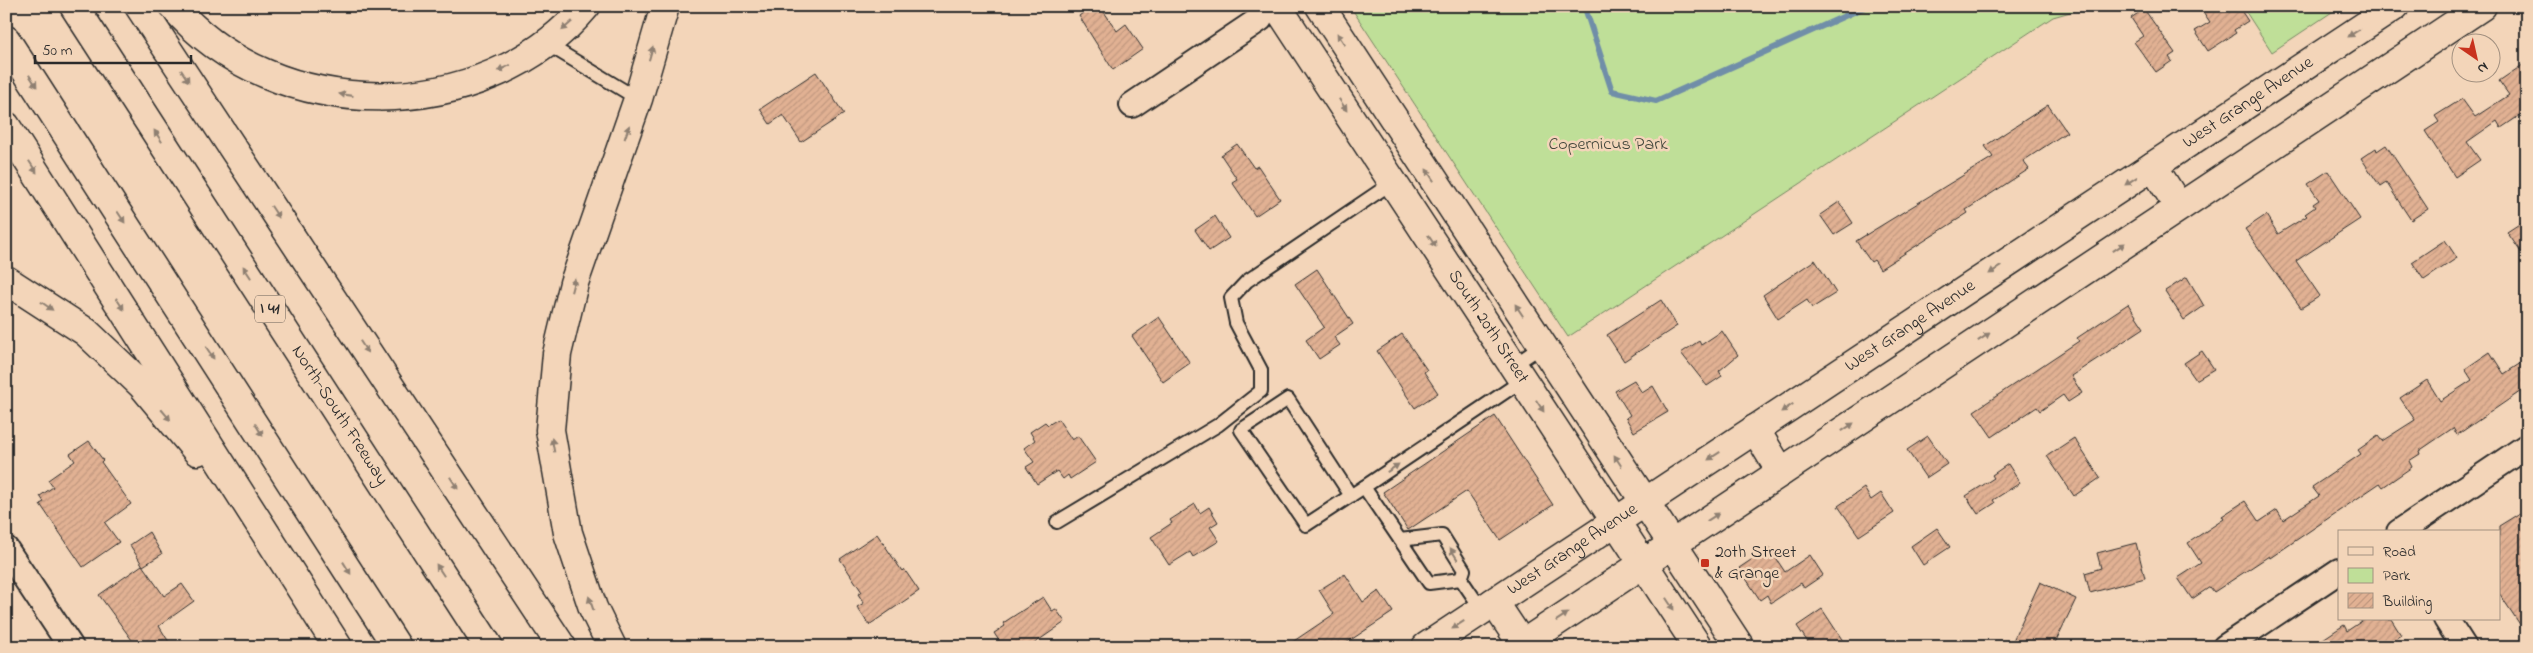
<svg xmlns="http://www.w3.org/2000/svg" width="2533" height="653" viewBox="0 0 2533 653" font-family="'Indie Flower',sans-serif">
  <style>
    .green { fill: #bfdf98; stroke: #758562 }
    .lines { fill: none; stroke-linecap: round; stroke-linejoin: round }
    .stream { stroke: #708ea8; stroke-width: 6 }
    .building { fill: url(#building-hatch); stroke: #2b2b2b }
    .lane-casing { stroke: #2b2b2b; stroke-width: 16 }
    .street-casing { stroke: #2b2b2b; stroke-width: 28 }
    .secondary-casing { stroke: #2b2b2b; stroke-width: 31 }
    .highway-casing { stroke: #2b2b2b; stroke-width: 31 }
    .lane { stroke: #f3d5b9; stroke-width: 12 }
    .street { stroke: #f3d5b9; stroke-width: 24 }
    .secondary { stroke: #f3d5b9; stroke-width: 28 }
    .highway { stroke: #f3d5b9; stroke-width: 28 }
    .oneway { fill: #8f8072 }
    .poi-dot { fill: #c8321e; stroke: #f3d5b9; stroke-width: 2 }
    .labels { text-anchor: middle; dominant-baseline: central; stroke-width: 5; stroke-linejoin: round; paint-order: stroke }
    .shield { fill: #f3d5b9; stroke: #675e56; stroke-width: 1 }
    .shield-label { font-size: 16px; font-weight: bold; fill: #2b2b2b }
    .street-label { font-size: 18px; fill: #2b2b2b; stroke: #f3d5b9 }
    .park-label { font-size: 18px; fill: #41463b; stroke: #f3d5b9 }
    .poi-label { font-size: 18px; fill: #2b2b2b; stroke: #f3d5b9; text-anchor: start }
  </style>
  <defs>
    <pattern id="building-hatch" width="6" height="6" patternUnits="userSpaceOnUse" patternTransform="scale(1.25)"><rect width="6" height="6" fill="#e1b193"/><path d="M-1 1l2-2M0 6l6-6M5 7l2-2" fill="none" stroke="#c1987f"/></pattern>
  </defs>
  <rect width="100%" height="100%" fill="#f3d5b9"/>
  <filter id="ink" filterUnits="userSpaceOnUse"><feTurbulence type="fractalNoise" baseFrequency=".02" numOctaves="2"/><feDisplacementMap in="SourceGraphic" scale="10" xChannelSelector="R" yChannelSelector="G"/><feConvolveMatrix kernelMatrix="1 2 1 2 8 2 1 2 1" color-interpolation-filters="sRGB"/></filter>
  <g filter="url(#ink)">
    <g class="green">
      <polygon points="1350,6 2091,6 2053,17 1568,337"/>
      <polygon points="2242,6 2341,6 2272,52"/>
    </g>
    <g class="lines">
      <polyline class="stream" points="1581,6 1586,11 1612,91 1656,101 1867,6"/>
    </g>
    <g class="building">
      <polygon points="1092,6 1100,6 1117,31 1126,24 1143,49 1113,70 1079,16"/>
      <polygon points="2199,6 2238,6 2248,21 2234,30 2236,33 2208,51 2195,31 2210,22"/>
      <polygon points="2144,9 2175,53 2169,57 2172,61 2156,72 2134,42 2143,36 2131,18"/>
      <polygon points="2527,62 2527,121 2522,114 2501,128 2497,121 2467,142 2480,160 2455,177 2425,131 2439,122 2435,116 2462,99 2475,117 2509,95 2499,81"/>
      <polygon points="816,72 844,114 801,142 783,115 770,124 760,109"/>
      <polygon points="2048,105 2067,132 2023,161 2029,169 1966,210 1968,213 1880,269 1874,260 1871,262 1856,241 1993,157 1985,146"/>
      <polygon points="1237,144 1254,168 1258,166 1280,199 1255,216 1232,182 1237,179 1221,155"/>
      <polygon points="2386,145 2428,209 2411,220 2386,182 2380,186 2361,158 2376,148 2377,151"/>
      <polygon points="2328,171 2360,219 2296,261 2320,296 2301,308 2245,229 2266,215 2278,234 2307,216 2305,214 2315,207 2313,204 2319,200 2308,184"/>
      <polygon points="1839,202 1853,223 1834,235 1820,215"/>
      <polygon points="1215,216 1229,238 1209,251 1195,230"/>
      <polygon points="2527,219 2527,261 2507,232"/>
      <polygon points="2445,240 2457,258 2424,280 2412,262"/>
      <polygon points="1815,260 1836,293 1812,308 1807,300 1778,319 1763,295"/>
      <polygon points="1317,269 1353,324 1334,337 1340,345 1319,359 1306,340 1324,327 1295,284"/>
      <polygon points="2187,277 2204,306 2184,320 2165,291"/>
      <polygon points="1661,300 1677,326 1624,361 1607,335"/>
      <polygon points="2128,304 2144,328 2071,376 2082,393 2068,402 2063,395 2040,411 2037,407 1992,437 1974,411 2079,341 2077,338"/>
      <polygon points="1159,317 1190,363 1163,382 1132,336"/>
      <polygon points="1722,331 1738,355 1719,371 1722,376 1707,386 1681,353 1699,341 1701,345"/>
      <polygon points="1402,334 1427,370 1424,372 1438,393 1415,408 1377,351"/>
      <polygon points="2202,351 2214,369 2196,380 2184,363"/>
      <polygon points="2490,352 2504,374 2527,359 2527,387 2457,435 2453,428 2419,451 2420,454 2409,461 2412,467 2383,487 2380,483 2270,558 2269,556 2214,592 2210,587 2192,599 2178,578 2201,563 2188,543 2224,519 2222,516 2245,501 2259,522 2277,510 2283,520 2319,496 2312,487 2361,454 2358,450 2378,436 2382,441 2415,420 2400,398 2427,380 2440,401 2472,380 2465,369"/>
      <polygon points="1634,380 1642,393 1653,386 1668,412 1634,432 1626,418 1630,415 1615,391"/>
      <polygon points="1495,416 1553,505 1500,540 1467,491 1408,530 1383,492"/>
      <polygon points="1058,419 1072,440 1078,436 1096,462 1070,479 1068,475 1063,479 1057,471 1037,484 1026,467 1034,462 1024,448 1035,440 1030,432 1045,422 1048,425"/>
      <polygon points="1928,436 1947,464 1926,478 1907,450"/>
      <polygon points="2074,438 2100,478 2074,496 2047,456"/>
      <polygon points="89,441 103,460 101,462 131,504 105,523 119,542 83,567 40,504 44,502 40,496 53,487 48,480 75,461 70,454"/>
      <polygon points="2008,464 2020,483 1993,500 1995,503 1978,514 1966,496 1994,478 1992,475"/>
      <polygon points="1864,488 1871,500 1881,493 1894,513 1859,536 1838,506"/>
      <polygon points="1195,504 1200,513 1209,507 1218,522 1210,527 1219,541 1193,557 1190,552 1169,565 1151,537 1172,523 1170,520"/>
      <polygon points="2520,513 2527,524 2527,635 2499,593 2499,526"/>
      <polygon points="1937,528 1950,547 1923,565 1911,546"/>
      <polygon points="149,532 162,554 143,566 130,545"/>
      <polygon points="877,534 902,571 904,569 919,591 869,625 857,607 864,603 858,594 862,592 840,559"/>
      <polygon points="2136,543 2145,578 2090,593 2085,573 2101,568 2097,553"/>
      <polygon points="1769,548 1785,572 1810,555 1823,575 1804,588 1801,583 1771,603 1767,595 1760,600 1739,568"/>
      <polygon points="142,565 164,596 182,584 194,601 159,626 172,647 137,647 99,595"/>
      <polygon points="1345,574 1363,602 1379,591 1393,612 1340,647 1285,647 1334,614 1319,590"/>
      <polygon points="2040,582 2076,599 2053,647 2010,647"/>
      <polygon points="1043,597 1052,611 1056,609 1065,622 1029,647 1003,647 994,633 1005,626 1003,623"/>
      <polygon points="1822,609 1847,647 1811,647 1797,626"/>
      <polygon points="2365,619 2391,619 2401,635 2382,647 2311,647 2344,625 2347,631"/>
    </g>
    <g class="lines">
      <defs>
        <g id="lane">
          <polyline points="547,44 638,99"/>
          <polyline points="1514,365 1542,346"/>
          <polyline points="1351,496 1288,399 1241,430 1306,525 1364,487"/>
          <polyline points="1057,522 1218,425 1261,391 1261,370 1236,323 1231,298 1247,281 1393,182"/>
          <polyline points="1400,540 1429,583 1461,579"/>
          <polyline points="1482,610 1461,579 1464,570 1442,535 1400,540 1364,487 1523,380"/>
        </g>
        <g id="street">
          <polyline points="1132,105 1260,19"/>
          <polyline points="2399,532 2527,446"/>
          <polyline points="6,549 71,647"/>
          <polyline points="2446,619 2464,647"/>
          <polyline points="2225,647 2339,571"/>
        </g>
        <g id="secondary">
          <path id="s1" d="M 1277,6 L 1698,647"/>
          <polyline points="1320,6 1740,647"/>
          <polyline points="2153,166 2179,207"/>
          <polyline points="1755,429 1781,472"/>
          <polyline points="1494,602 1522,644"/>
          <path id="s2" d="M 1426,647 L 2395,6"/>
          <polyline points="1518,647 2482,6"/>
        </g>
        <g id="highway">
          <path id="s3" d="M 74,6 L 489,647"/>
          <polyline points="139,6 562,647"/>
          <path d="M 173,6 C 274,126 485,127 586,6"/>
          <polyline points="6,40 397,647"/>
          <polyline points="6,126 338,647"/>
          <polyline points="6,280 86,332 142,385 197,451"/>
          <polyline points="612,647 593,608 568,533 550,430 557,354 574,283 638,99 665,6"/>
        </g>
      </defs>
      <use href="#lane" class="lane-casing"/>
      <use href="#street" class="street-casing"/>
      <use href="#secondary" class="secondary-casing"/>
      <use href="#highway" class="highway-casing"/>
      <use href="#lane" class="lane"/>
      <use href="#street" class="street"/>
      <use href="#secondary" class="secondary"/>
      <use href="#highway" class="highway"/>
    </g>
    <defs><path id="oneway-solid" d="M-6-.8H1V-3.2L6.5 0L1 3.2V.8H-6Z" transform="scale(1.25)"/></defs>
    <g class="oneway">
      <use href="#oneway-solid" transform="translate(567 26) rotate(139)"/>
      <use href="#oneway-solid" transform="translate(2354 33) rotate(147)"/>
      <use href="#oneway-solid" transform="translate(1341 39) rotate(-123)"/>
      <use href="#oneway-solid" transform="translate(651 53) rotate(-74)"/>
      <use href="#oneway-solid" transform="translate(504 68) rotate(156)"/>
      <use href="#oneway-solid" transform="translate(185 76) rotate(57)"/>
      <use href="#oneway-solid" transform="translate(33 81) rotate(57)"/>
      <use href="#oneway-solid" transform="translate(346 95) rotate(-172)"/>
      <use href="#oneway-solid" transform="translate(1343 105) rotate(57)"/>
      <use href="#oneway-solid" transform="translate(627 132) rotate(-71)"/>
      <use href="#oneway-solid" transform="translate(158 136) rotate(-123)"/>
      <use href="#oneway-solid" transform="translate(33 167) rotate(57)"/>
      <use href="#oneway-solid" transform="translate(1430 175) rotate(-123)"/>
      <use href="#oneway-solid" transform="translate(2131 181) rotate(147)"/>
      <use href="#oneway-solid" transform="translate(275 212) rotate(57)"/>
      <use href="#oneway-solid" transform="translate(121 217) rotate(57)"/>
      <use href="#oneway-solid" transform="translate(1432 241) rotate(57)"/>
      <use href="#oneway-solid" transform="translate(2119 247) rotate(-34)"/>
      <use href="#oneway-solid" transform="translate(1995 270) rotate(147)"/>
      <use href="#oneway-solid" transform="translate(247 272) rotate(-123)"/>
      <use href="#oneway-solid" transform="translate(573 285) rotate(-75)"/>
      <use href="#oneway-solid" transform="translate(120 304) rotate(57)"/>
      <use href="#oneway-solid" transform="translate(47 306) rotate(35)"/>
      <use href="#oneway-solid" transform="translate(1519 310) rotate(-123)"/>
      <use href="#oneway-solid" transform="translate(1984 337) rotate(-34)"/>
      <use href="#oneway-solid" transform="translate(364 347) rotate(57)"/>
      <use href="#oneway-solid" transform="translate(210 353) rotate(57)"/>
      <use href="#oneway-solid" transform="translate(1540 406) rotate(57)"/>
      <use href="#oneway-solid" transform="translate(1787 408) rotate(147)"/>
      <use href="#oneway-solid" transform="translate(166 415) rotate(50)"/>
      <use href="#oneway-solid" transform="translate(1848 427) rotate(-34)"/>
      <use href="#oneway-solid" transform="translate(259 430) rotate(58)"/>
      <use href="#oneway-solid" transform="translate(553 445) rotate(-100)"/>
      <use href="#oneway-solid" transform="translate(1714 456) rotate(147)"/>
      <use href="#oneway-solid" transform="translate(1618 461) rotate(-123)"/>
      <use href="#oneway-solid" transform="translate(1393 468) rotate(-34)"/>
      <use href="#oneway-solid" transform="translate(454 483) rotate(57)"/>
      <use href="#oneway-solid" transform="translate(1713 517) rotate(-33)"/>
      <use href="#oneway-solid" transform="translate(1454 554) rotate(-122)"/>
      <use href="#oneway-solid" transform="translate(347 568) rotate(58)"/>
      <use href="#oneway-solid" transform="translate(440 570) rotate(-123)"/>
      <use href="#oneway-solid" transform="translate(591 603) rotate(-109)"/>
      <use href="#oneway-solid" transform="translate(1670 604) rotate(57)"/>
      <use href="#oneway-solid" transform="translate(1562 617) rotate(-34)"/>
      <use href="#oneway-solid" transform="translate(1458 625) rotate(147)"/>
    </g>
  </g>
  <rect class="poi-dot" x="1700" y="558" width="10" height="10" rx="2.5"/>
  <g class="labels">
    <rect class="shield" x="255" y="295.5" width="30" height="27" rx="4"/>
    <g class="shield-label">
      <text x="270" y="309">I 41</text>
    </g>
    <g class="street-label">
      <text stroke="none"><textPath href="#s2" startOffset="986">West Grange Avenue</textPath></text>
      <text stroke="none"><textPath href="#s1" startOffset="384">South 20th Street</textPath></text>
      <text stroke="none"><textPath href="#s2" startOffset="581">West Grange Avenue</textPath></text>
      <text stroke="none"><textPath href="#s3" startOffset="488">North-South Freeway</textPath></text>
      <text stroke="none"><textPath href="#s2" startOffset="176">West Grange Avenue</textPath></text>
    </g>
    <g class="park-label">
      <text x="1608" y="145">Copernicus Park</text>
    </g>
    <g class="poi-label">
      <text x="1715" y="553">20th Street<tspan x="1715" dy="21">&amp; Grange</tspan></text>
    </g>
  </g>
  <rect width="2533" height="653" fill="none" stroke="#f3d5b9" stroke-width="25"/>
  <rect x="12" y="12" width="2508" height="628" fill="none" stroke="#2b2b2b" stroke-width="2" filter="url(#ink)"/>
  <rect x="2338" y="530" width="162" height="90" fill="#f3d5b9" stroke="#a39180"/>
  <rect x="2348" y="547" width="25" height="8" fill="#f3d5b9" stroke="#a39180"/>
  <text x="2383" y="556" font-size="15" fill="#2b2b2b">Road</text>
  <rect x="2348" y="568" width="25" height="15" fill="#bfdf98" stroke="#a39180"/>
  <text x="2383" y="580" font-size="15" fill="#2b2b2b">Park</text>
  <rect x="2348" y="593" width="25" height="15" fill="url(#building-hatch)" stroke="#a39180"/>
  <text x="2383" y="606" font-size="15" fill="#2b2b2b">Building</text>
  <g transform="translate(2476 58) rotate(146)"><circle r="24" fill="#f3d5b9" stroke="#a39180"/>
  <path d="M0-4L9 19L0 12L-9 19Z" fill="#c8321e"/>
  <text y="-8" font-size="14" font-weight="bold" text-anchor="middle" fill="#2b2b2b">N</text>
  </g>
  <path d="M35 55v8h156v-8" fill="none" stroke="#2b2b2b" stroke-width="2.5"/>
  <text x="42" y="55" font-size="15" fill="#2b2b2b" stroke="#f3d5b9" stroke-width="4" paint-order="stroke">50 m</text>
</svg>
